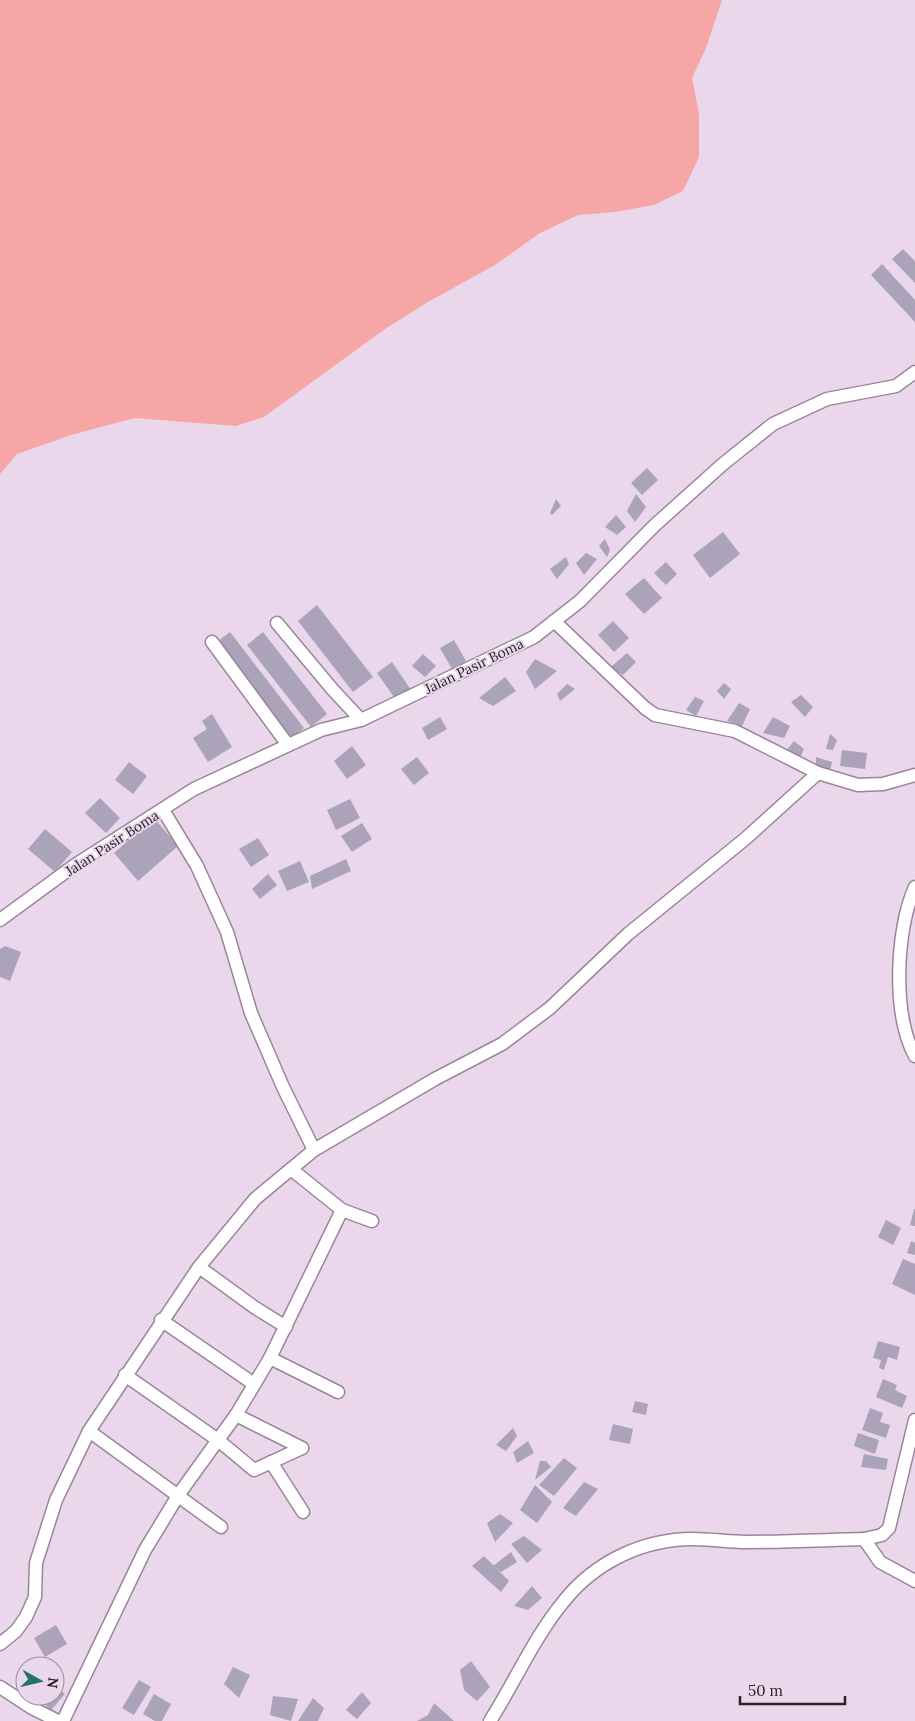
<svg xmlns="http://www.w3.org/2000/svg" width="915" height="1721" viewBox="0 0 915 1721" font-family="Lora,serif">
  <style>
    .green { fill: #f7a6a6 }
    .building { fill: #aaa3ba }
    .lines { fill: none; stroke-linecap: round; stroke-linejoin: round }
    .street-casing { stroke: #998799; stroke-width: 15 }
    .street { stroke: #fff; stroke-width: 12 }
    .labels { text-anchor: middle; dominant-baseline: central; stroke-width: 4; stroke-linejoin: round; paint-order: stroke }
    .street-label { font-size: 14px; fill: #282128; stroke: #ead7eb }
  </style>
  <rect width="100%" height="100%" fill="#ead7eb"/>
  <polygon class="green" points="0,0 722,0 706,48 692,78 699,114 699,157 683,191 654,205 615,212 578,215 540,233 495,265 428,302 385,329 264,417 236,426 135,418 71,435 17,454 0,474"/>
  <g class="building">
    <polygon points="903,249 915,261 915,283 892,259"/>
    <polygon points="882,264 915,300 915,322 871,275"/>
    <polygon points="647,468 658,480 642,495 631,483"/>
    <polygon points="636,494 646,507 635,522 627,511"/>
    <polygon points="556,499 561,506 552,515 550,513"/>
    <polygon points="616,515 626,527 617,535 605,527"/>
    <polygon points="723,532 740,554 710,578 693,555"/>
    <polygon points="605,539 610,550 607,557 599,546"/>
    <polygon points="586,553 597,559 584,575 576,563"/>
    <polygon points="566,557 569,564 557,579 550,569"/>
    <polygon points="666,562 677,574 666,585 654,573"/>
    <polygon points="644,578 662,598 644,614 625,594"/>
    <polygon points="317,605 373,677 353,692 298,621"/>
    <polygon points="613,621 629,638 614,652 598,635"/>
    <polygon points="230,632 304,728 289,740 214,644"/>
    <polygon points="263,632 327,714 311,727 247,645"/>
    <polygon points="454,640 466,661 452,669 440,648"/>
    <polygon points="627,653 636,662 623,675 611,667"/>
    <polygon points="423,654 436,666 425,677 412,666"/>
    <polygon points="535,659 557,671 535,689 526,672"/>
    <polygon points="392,662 411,690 396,700 377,673"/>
    <polygon points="505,677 516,691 493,706 479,698"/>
    <polygon points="724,683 731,689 724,699 717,691"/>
    <polygon points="567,684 575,689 560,701 557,694"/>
    <polygon points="801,695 813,707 805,717 791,702"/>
    <polygon points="695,697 704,701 696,716 686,710"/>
    <polygon points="739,703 750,709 742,726 727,721"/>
    <polygon points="212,714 232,747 208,762 193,738 207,729 202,721"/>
    <polygon points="440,717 447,729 428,740 422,728"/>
    <polygon points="773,717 790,726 784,738 763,733"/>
    <polygon points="830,734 837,740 833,750 826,749"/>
    <polygon points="794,741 804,749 799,760 785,752"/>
    <polygon points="352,746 366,765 347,779 334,761"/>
    <polygon points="842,750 867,753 865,769 840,766"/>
    <polygon points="417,757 429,773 414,785 401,769"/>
    <polygon points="816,757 832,762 830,772 816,767"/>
    <polygon points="129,762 147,776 133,794 115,780"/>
    <polygon points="100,798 120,818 106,833 85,813"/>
    <polygon points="350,799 360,818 336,830 327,810"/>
    <polygon points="154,818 178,846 138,881 114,853"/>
    <polygon points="362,823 372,839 352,852 341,836"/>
    <polygon points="45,829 72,852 55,872 28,849"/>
    <polygon points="258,838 269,855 251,867 239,849"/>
    <polygon points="346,859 351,871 312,889 310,876"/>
    <polygon points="300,861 309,882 287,891 278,871"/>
    <polygon points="268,874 277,885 260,899 252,889"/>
    <polygon points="5,946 21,952 10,981 0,977 0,949"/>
    <polygon points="914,1209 915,1209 915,1226 910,1225"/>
    <polygon points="886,1220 901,1228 893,1245 878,1237"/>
    <polygon points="911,1241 915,1243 915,1255 907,1253"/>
    <polygon points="903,1259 915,1264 915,1295 892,1284"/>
    <polygon points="878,1341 900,1347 897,1360 888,1357 884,1370 879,1368 881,1360 873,1358"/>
    <polygon points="883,1379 897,1385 895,1390 907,1396 902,1408 876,1397"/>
    <polygon points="635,1401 648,1404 646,1415 632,1412"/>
    <polygon points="870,1408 883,1413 880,1422 890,1425 886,1438 862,1430"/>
    <polygon points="613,1424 633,1429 630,1444 609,1440"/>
    <polygon points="513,1428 517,1436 506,1451 496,1445"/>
    <polygon points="858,1433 879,1440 875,1454 854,1446"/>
    <polygon points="528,1441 534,1453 517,1463 513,1452"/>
    <polygon points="864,1454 888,1459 886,1470 861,1467"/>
    <polygon points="564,1458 577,1468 554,1496 539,1485"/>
    <polygon points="540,1461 546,1461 551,1467 535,1480"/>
    <polygon points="584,1482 598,1489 576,1516 563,1508"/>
    <polygon points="535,1485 552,1502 537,1523 520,1510"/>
    <polygon points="500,1514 513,1523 495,1542 487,1523"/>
    <polygon points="524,1536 542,1550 527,1563 511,1544"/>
    <polygon points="511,1552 517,1562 501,1572 493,1566"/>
    <polygon points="484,1556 509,1581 501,1592 472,1566"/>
    <polygon points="532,1586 542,1598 528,1610 514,1606"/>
    <polygon points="56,1625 67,1644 45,1657 34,1638"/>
    <polygon points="471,1661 490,1687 477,1701 464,1690 460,1670"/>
    <polygon points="233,1667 250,1675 239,1698 224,1684"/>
    <polygon points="139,1680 151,1687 134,1715 122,1708"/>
    <polygon points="55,1686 65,1694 51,1710 39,1699 42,1696 55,1696"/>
    <polygon points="362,1692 371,1703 357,1719 346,1710"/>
    <polygon points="154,1694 171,1704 162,1721 155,1721 143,1714"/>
    <polygon points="273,1696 298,1699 291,1721 270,1715"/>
    <polygon points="313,1698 324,1708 318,1721 298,1721"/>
    <polygon points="434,1703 454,1721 417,1721 428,1715"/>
  </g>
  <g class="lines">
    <defs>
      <g id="street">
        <polyline points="554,621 645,708 655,715 735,731 818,773 858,785 883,784 915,775"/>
        <polyline points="277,623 333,690 361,720"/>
        <polyline points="212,642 288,745"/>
        <polyline points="163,810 197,866 227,932 251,1013 283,1087 314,1150"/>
        <path d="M 915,887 C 896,929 892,1014 915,1056"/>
        <polyline points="0,920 75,865 194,789 321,730 361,720 534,637 580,601 655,525 723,464 773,424 827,399 896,386 915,372"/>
        <polyline points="291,1169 342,1210 372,1221"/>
        <polyline points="199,1267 254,1307 286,1327"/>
        <polyline points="161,1320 254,1384"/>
        <polyline points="270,1358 338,1392"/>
        <polyline points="125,1375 218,1440 254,1470 302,1448"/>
        <polyline points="236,1415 302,1448"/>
        <polyline points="89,1431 221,1527"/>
        <polyline points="271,1462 303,1512"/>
        <polyline points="864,1539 880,1562 915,1581"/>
        <polyline points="0,1644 16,1631 26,1617 35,1597 36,1563 56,1500 89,1431 199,1267 255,1199 314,1150 435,1079 502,1044 550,1008 628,934 745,839 818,773"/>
        <polyline points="0,1687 32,1708 58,1721"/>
        <polyline points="63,1721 145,1550 179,1494 236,1415 270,1358 342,1210"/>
        <path d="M 490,1721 C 515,1682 534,1637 564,1601 C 595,1562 643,1539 693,1539 C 711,1539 729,1542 746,1542 C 786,1542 825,1540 864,1539 L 882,1535 L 889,1528 L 915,1420"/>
      </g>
    </defs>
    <use href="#street" class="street-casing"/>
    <use href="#street" class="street"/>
  </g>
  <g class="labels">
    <g class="street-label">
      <text transform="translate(474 666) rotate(-26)">Jalan Pasir Boma</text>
      <text transform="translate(112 843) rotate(-33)">Jalan Pasir Boma</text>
    </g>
  </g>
  <g transform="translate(40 1681) rotate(98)"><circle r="24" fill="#ead7eb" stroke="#9c8e9d"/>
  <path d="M0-4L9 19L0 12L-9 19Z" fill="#27706c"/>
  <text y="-8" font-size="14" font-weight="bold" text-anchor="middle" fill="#282128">N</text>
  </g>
  <path d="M740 1696v8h105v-8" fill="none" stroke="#282128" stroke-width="2.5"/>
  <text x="748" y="1696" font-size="15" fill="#282128" stroke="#ead7eb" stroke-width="4" paint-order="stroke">50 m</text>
</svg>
